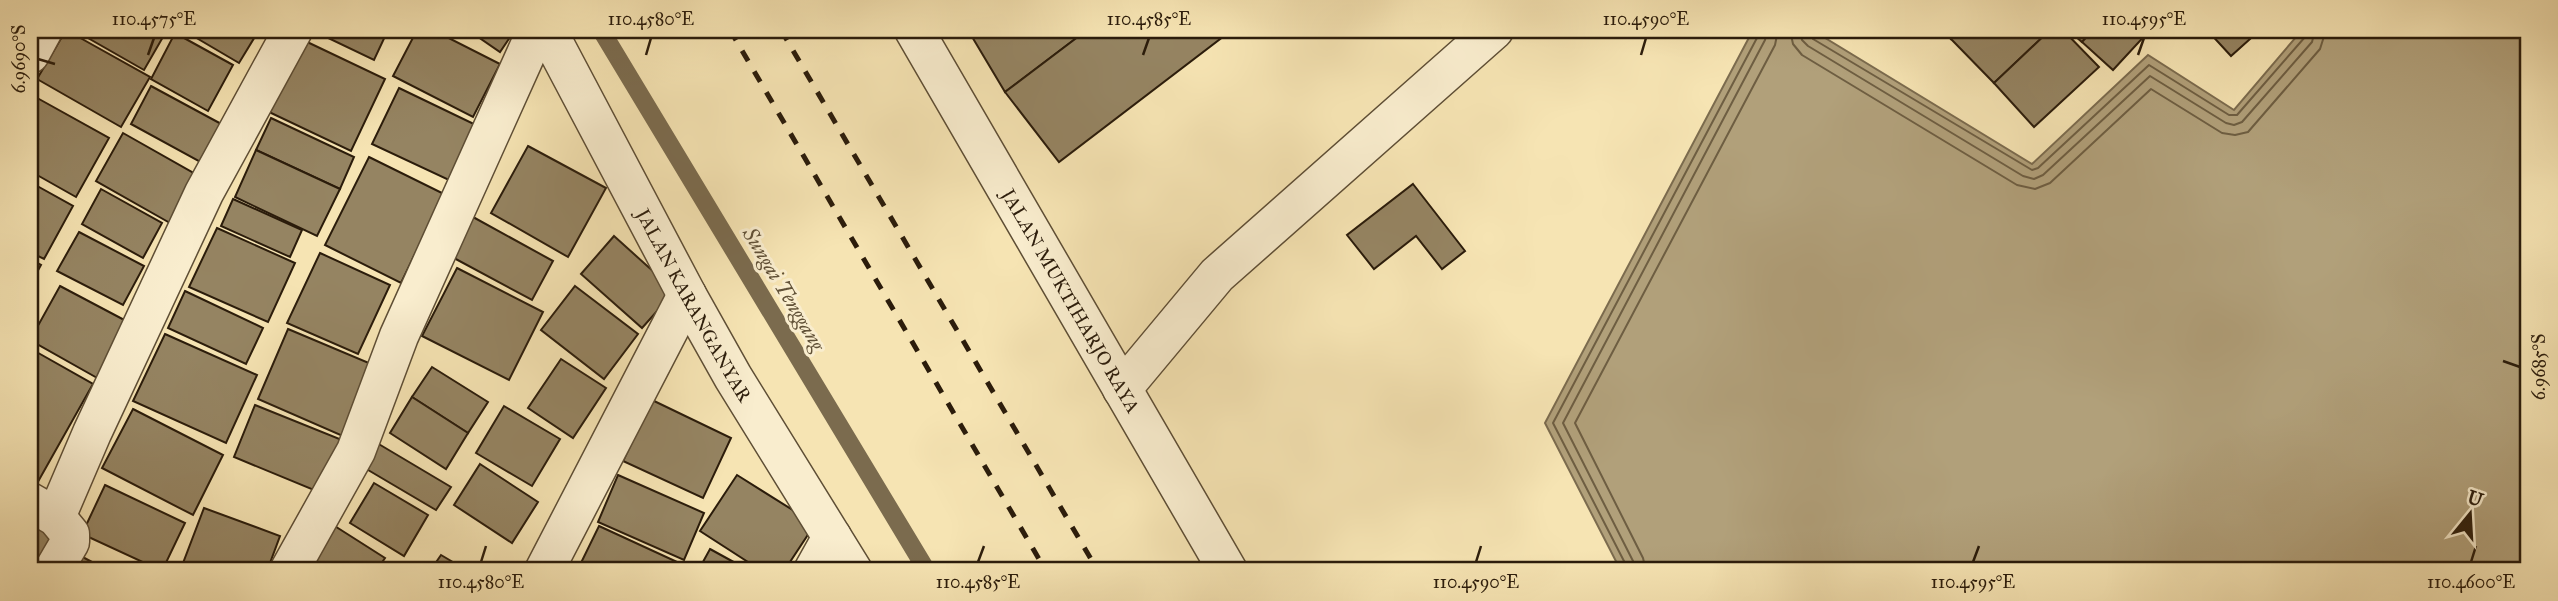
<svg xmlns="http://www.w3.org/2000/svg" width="2558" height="601" viewBox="0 0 2558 601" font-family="'IM FELL Great Primer',serif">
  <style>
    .water { fill: #b1a07a; stroke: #7b6b4e; stroke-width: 2 }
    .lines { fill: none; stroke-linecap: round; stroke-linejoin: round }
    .shore { stroke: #6e5e42; stroke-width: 2 }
    .stream { stroke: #7b6b4e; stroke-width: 18 }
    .building { fill: #958462; stroke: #2b1c0b; stroke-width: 2 }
    .minor-casing { stroke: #5e4e35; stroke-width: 41 }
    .minor { stroke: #f9edce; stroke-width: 38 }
    .rail { stroke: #2b1c0b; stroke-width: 5; stroke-dasharray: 12 12; stroke-linecap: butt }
    .ticks { fill: none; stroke: #2b1c0b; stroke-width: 2.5 }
    .labels { text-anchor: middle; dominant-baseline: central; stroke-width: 6; stroke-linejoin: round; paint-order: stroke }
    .street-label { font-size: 19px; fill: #2b1c0b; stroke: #f9edce }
    .water-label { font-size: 21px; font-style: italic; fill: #615137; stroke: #f9edce }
    .neatline { fill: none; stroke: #2b1c0b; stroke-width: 2.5 }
    .ticks-label { font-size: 18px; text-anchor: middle; fill: #2b1c0b }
  </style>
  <rect width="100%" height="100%" fill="#f6e4b3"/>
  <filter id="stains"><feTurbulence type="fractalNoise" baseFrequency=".00286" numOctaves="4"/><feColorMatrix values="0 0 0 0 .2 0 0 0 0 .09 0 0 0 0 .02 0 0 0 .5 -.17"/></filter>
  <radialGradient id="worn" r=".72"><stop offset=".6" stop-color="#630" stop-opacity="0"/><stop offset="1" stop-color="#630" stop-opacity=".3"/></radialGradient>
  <polygon class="water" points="1753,30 1812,30 2032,164 2148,55 2234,110 2302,30 2528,30 2528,571 1621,571 1545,423"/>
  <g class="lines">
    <g class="shore">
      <polyline points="1790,30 1793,44 1802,55 2017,185 2035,189 2050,183 2151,89 2222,133 2235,135 2248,132 2320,49 2326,30"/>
      <polyline points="1800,30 1802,40 1808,46 2023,176 2034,179 2043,175 2150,76 2226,123 2234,125 2242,122 2312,42 2315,30"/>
      <polyline points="1809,30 1813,39 2032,170 2038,168 2149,65 2229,115 2237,115 2305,37 2307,30"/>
      <polyline points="1626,571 1626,565 1553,423 1758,36 1759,30"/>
      <polyline points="1635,571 1633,561 1563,423 1765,40 1767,30"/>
      <polyline points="1646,571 1643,558 1575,423 1775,45 1778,30"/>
    </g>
    <polyline class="stream" points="601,30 927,571"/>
  </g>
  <g class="building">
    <polygon points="66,30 150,77 121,127 37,79"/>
    <polygon points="74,30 167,30 144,70"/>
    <polygon points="183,30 259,30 239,63"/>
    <polygon points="327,30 388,30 374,60 324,36"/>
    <polygon points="417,30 433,30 500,64 473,117 393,76"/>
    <polygon points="468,30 515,30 500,52"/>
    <polygon points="968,30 1087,30 1005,92"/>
    <polygon points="1087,30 1219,30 1224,36 1059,162 1005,92"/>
    <polygon points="1943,30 1961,30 1951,39"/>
    <polygon points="1961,30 2050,30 1994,83 1951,39"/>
    <polygon points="2050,30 2063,30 2099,67 2034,127 1994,83"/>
    <polygon points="2068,30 2093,30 2082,42"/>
    <polygon points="2093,30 2150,30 2113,70 2082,42"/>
    <polygon points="2207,30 2260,30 2231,56"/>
    <polygon points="175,33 233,65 208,111 151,79"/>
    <polygon points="303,40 385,79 351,151 269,112"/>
    <polygon points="151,86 225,126 204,164 131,124"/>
    <polygon points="399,88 478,126 451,181 372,144"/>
    <polygon points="30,94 109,138 76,197 30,171"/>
    <polygon points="271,118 354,157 340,189 256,150"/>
    <polygon points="123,133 197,175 170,223 96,181"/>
    <polygon points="528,146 606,188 568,257 491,213"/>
    <polygon points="256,150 340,189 317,236 235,197"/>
    <polygon points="369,157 444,194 401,283 325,245"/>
    <polygon points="30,182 73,206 44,259 30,252"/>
    <polygon points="1413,184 1465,251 1442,269 1416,236 1374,269 1347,235"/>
    <polygon points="101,189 162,223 143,258 82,224"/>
    <polygon points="233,199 302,230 290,257 221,226"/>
    <polygon points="473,217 553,261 532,300 452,257"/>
    <polygon points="217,228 295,263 268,322 189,287"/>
    <polygon points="79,232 144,266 123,305 57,271"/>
    <polygon points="614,236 675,291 642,328 581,274"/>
    <polygon points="320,253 390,285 358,354 287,323"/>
    <polygon points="30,259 41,265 30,285"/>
    <polygon points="457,268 543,312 509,380 422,336"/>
    <polygon points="60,286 130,323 99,379 30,340"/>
    <polygon points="575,286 638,334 604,379 541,330"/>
    <polygon points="185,291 263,328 246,364 168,328"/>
    <polygon points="288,329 376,366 345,437 258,399"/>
    <polygon points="165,334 257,375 226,443 133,401"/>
    <polygon points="33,350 93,384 35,487 30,485 30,355"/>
    <polygon points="561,359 606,388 573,438 528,408"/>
    <polygon points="432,367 488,402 468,433 412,397"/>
    <polygon points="412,397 468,433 446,469 390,433"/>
    <polygon points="652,400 731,438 703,498 623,461"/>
    <polygon points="255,405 347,442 326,495 234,457"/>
    <polygon points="504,406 560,439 532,486 476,453"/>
    <polygon points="133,409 223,455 193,515 102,468"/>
    <polygon points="377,443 451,487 436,510 363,467"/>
    <polygon points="480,464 538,502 512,543 454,505"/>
    <polygon points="618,475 704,513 684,560 598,522"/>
    <polygon points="737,475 815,524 784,571 762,571 700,531"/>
    <polygon points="374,483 428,515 404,556 350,523"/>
    <polygon points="105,485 185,523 162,571 82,534"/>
    <polygon points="204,508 280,536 267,571 180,571"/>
    <polygon points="30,513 64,536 40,571 30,571"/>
    <polygon points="330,523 385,558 376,571 320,571 304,561"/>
    <polygon points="599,526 688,567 686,571 577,571"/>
    <polygon points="710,549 750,571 698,571"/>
    <polygon points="75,553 109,571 65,571"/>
    <polygon points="441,555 468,571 430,571"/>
  </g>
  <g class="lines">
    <defs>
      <g id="minor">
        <path id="s1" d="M 547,30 L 687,295 L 733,377 L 853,571"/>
        <path id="s2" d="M 914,30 L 1228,571"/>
        <polyline points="30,54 43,30"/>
        <polyline points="1122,389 1217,275 1494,30"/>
        <polyline points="30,502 56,517 70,534 70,542 53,571"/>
        <polyline points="56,517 92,433 204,193 293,30"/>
        <polyline points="289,571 356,451 399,336 530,45 549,30"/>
        <polyline points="544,571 687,295"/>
        <polyline points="813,571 832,537"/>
      </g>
    </defs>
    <use href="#minor" class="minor-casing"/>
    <use href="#minor" class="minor"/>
    <g class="rail">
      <polyline points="730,30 1046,571"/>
      <polyline points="781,30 1098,571"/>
    </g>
  </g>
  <path class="ticks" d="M 148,55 L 154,38M 646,55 L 651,38M 1143,55 L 1149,38M 1641,55 L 1646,38M 2138,55 L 2144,38M 38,59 L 55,64M 2503,361 L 2520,367M 481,562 L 486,546M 978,562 L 984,546M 1476,562 L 1481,546M 1973,562 L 1979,546M 2471,562 L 2476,546"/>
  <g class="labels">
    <g class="street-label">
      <text stroke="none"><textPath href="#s2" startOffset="313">JALAN MUKTIHARJO RAYA</textPath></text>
      <text stroke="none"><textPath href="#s1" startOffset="312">JALAN KARANGANYAR</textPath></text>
    </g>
    <g class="water-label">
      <text transform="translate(784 289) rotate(59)">Sungai Tenggang</text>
    </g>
  </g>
  <rect width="2558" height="601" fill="none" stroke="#f6e4b3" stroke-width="77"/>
  <g transform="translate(2470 514) rotate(18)" stroke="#f9edce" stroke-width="5" paint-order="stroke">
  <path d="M0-5L12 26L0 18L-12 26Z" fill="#2b1c0b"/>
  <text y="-10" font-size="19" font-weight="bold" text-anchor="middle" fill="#2b1c0b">U</text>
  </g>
  <rect x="38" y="38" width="2482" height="524" class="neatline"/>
  <g class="ticks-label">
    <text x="154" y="25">110.4575°E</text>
    <text x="651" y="25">110.4580°E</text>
    <text x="1149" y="25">110.4585°E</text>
    <text x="1646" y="25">110.4590°E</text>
    <text x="2144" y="25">110.4595°E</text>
    <text transform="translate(19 59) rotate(-90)" y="6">6.9690°S</text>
    <text transform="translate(2539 367) rotate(-90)" y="6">6.9685°S</text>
    <text x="481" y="588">110.4580°E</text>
    <text x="978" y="588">110.4585°E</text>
    <text x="1476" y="588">110.4590°E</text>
    <text x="1973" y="588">110.4595°E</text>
    <text x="2471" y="588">110.4600°E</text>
  </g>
  <rect width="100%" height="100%" filter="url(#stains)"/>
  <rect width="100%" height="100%" fill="url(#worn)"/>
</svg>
